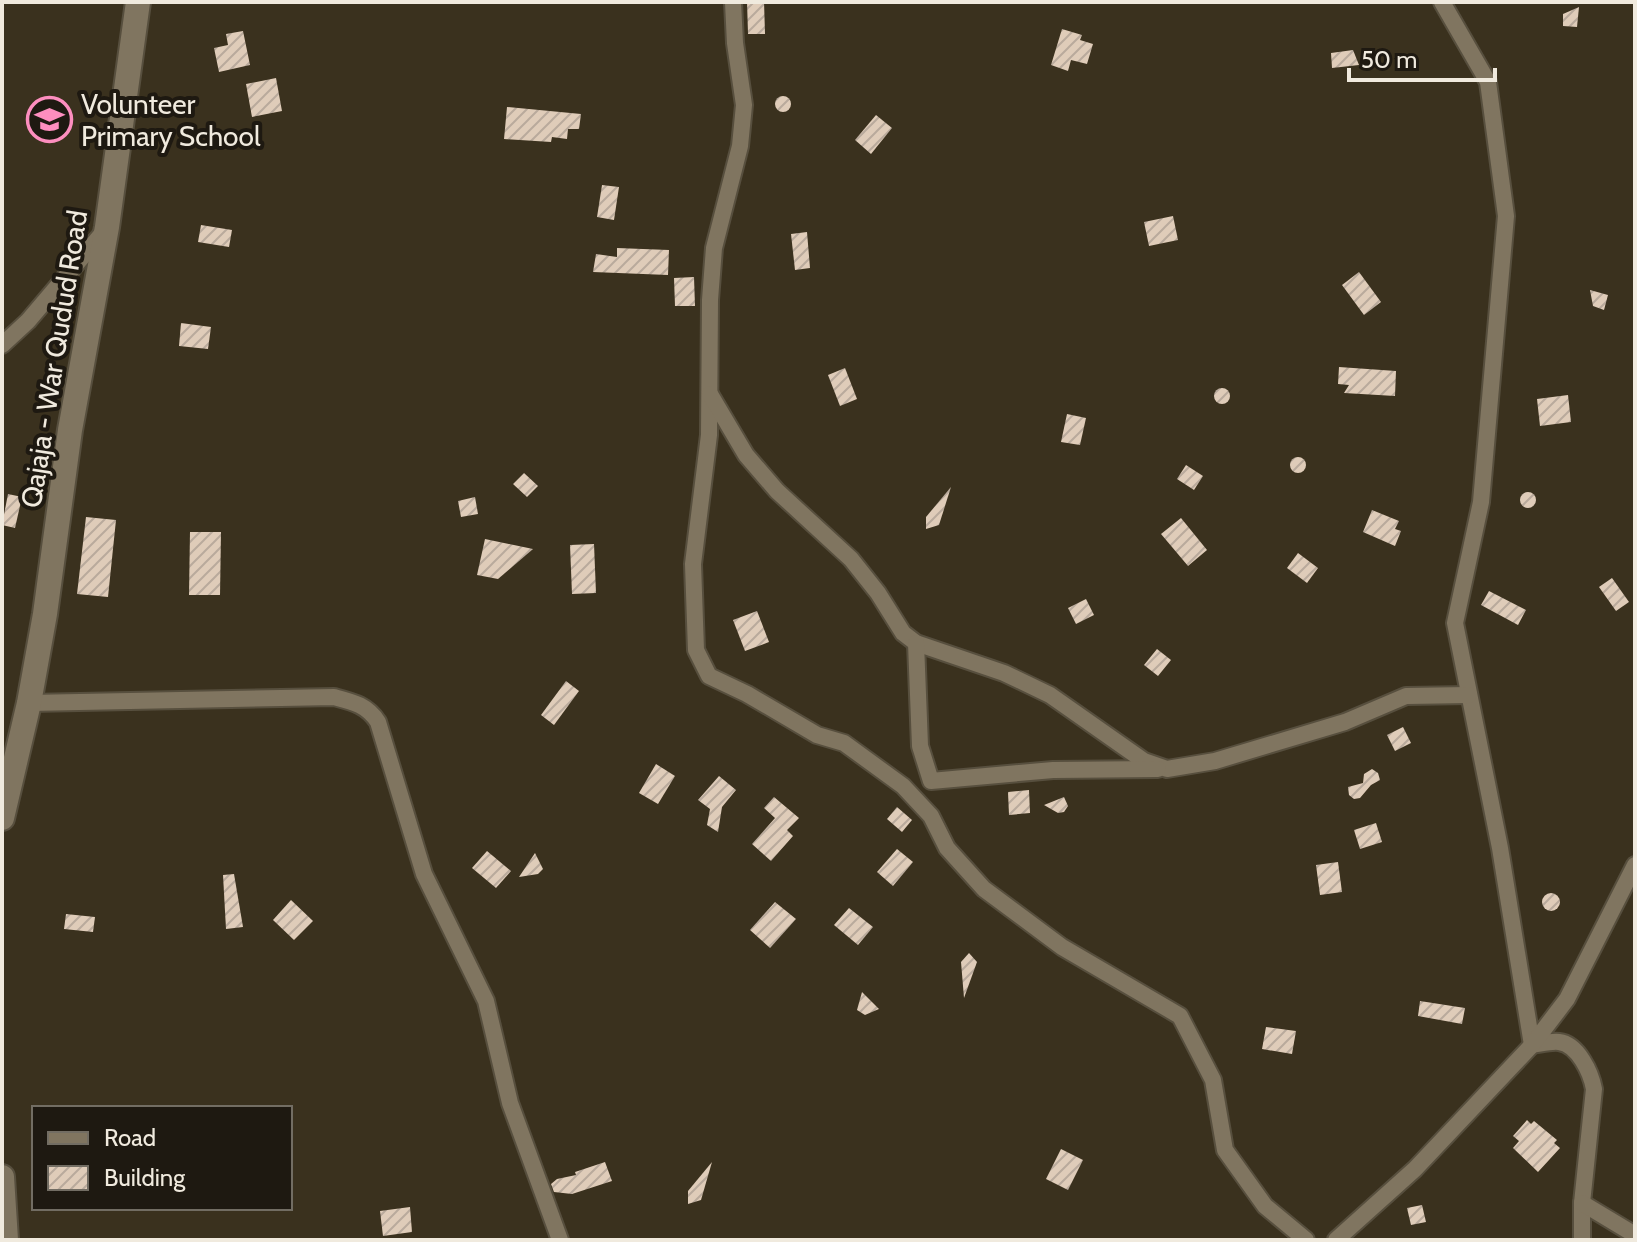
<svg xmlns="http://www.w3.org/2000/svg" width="1637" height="1242" viewBox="0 0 1637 1242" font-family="Cabin,sans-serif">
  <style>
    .building { fill: url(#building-hatch) }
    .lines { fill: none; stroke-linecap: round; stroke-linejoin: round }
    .street-casing { stroke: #574f3e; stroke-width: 20 }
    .secondary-casing { stroke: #574f3e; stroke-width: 28 }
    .street { stroke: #807560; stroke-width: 16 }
    .secondary { stroke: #807560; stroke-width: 24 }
    .labels { text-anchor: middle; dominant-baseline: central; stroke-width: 8; stroke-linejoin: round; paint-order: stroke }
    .poi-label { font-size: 28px; fill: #f0eade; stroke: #1e1911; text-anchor: start }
    .street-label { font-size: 28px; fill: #f0eade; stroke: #1e1911 }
  </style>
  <defs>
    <pattern id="building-hatch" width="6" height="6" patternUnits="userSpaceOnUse" patternTransform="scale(2)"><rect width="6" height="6" fill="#dfccb9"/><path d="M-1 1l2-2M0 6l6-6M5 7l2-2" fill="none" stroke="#b9aa9c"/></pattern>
  </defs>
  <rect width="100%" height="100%" fill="#3a311e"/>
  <g class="building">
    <polygon points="747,2 764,2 765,34 748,34"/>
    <polygon points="1579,7 1577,27 1563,26 1563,14"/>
    <polygon points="1062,29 1082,35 1080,40 1093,44 1087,64 1071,60 1068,71 1051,65"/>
    <polygon points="243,31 250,65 219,72 214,48 228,45 226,34"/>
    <polygon points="1353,50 1359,65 1332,68 1331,53"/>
    <polygon points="276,78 282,111 252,117 246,84"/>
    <circle cx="783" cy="104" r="8"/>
    <polygon points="507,107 581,114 579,129 568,129 567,139 552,137 551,142 504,139"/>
    <polygon points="876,115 892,128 871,154 855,140"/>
    <polygon points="602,185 619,187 614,220 597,217"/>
    <polygon points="1173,216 1178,240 1149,246 1144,222"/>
    <polygon points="201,225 232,230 229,247 198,242"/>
    <polygon points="807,232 810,268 795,270 791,234"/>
    <polygon points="617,248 669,250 668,275 593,272 596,254 617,257"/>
    <polygon points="1359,272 1381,302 1364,315 1342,285"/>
    <polygon points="694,277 695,306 675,306 674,278"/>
    <polygon points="1590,290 1608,295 1604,310 1593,306"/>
    <polygon points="181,323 211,327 208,349 179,346"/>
    <polygon points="1339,367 1396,371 1395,396 1344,393 1349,385 1338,384"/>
    <polygon points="845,368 857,399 840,406 828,375"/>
    <circle cx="1222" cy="396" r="8"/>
    <polygon points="1568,395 1571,422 1540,426 1537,399"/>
    <polygon points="1067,414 1086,418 1080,445 1061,442"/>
    <circle cx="1298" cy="465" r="8"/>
    <polygon points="1186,465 1203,476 1194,490 1177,479"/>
    <polygon points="524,473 538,486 527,497 513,484"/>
    <polygon points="951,487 939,525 926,529 926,517"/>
    <circle cx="1528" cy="500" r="8"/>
    <polygon points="8,494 22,497 15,528 2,525"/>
    <polygon points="475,497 478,514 461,517 458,501"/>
    <polygon points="1372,510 1399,521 1395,529 1401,531 1395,546 1363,532"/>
    <polygon points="86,517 116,520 108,597 77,594"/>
    <polygon points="1181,518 1207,550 1188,566 1161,534"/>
    <polygon points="190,532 221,532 220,595 189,595"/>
    <polygon points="485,539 533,549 498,579 477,575"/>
    <polygon points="594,544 596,593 572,594 570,545"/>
    <polygon points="1298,553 1318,568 1307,583 1287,568"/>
    <polygon points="1612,578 1629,602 1616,611 1599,587"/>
    <polygon points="1489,591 1526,610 1518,625 1481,605"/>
    <polygon points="1086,599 1094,615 1076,624 1068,608"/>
    <polygon points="757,611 769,642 745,651 733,620"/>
    <polygon points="1157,649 1171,660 1158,676 1144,665"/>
    <polygon points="566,681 579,691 554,725 541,715"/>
    <polygon points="1403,727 1411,743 1395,751 1387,735"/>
    <polygon points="656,764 675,776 658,804 639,793"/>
    <polygon points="1372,769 1378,773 1380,780 1371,785 1360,798 1354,799 1349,795 1348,787 1363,783 1364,774"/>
    <polygon points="719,776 736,790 722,807 718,832 707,825 710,809 698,800"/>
    <polygon points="1029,790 1030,813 1009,815 1008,792"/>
    <polygon points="774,797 799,818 787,830 793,836 771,861 752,844 775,818 764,808"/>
    <polygon points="1064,797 1068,806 1064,812 1058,813 1044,805"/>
    <polygon points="897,807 912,820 902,832 887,819"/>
    <polygon points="1376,823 1382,842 1360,849 1354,830"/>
    <polygon points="897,849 913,862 893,886 877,872"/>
    <polygon points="487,851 511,871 496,888 472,868"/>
    <polygon points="535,853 543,869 538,874 519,877"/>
    <polygon points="1338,862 1342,892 1320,895 1316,865"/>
    <polygon points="234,874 243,927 226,929 223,875"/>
    <circle cx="1551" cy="902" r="9"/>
    <polygon points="291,900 313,921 294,940 273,920"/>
    <polygon points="775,902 796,919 770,948 750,930"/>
    <polygon points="849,908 873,927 858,945 834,925"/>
    <polygon points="66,914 95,917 93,932 64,929"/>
    <polygon points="969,953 977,962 964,998 961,962"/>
    <polygon points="862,992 879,1009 865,1015 857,1010"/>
    <polygon points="1420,1001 1465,1008 1462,1024 1418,1016"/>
    <polygon points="1266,1027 1296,1031 1292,1054 1262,1049"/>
    <polygon points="1527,1120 1531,1124 1534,1121 1557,1140 1554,1143 1560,1148 1538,1172 1513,1148 1519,1141 1513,1136"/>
    <polygon points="1061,1149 1083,1160 1068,1190 1046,1179"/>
    <polygon points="605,1162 612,1181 572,1194 554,1192 551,1184 557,1179 576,1175 575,1172"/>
    <polygon points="712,1162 701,1200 688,1204 688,1191"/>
    <polygon points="1422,1205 1426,1222 1411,1225 1407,1208"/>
    <polygon points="410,1207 412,1232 383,1236 380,1211"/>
  </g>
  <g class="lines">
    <defs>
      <g id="street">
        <polyline points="733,2 735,43 744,105 740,146 714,248 710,300 709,435 693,564 696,650 709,676 747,694 817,735 844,743 903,786 931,816 947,848 984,889 1062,947 1180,1016 1213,1080 1225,1150 1265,1206 1306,1240"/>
        <path d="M 1442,2 L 1488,82 L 1506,216 L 1481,502 L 1455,623 L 1500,848 L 1532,1045 C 1540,1044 1551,1041 1559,1042 C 1578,1044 1591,1073 1594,1089 L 1582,1203 L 1582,1240"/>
        <polyline points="2,345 28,321 106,229"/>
        <polyline points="710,394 746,455 777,491 851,559 878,593 903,633 916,643 1004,673 1050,695 1144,761 1167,769 1215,761 1345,722 1406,696 1469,695"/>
        <polyline points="916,643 920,746 931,781 1053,770 1158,769"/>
        <path d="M 29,703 L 334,697 C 353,702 367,705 378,722 L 424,874 L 486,1001 L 510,1103 L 560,1240"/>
        <polyline points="1582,1203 1635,1235"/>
        <polyline points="1336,1240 1415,1169 1532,1045 1567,999 1635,865"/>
      </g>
      <g id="secondary">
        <polyline points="2,818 29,703 45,614 70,430 107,227 138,2"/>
        <polyline points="2,1177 6,1240"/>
      </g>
    </defs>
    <use href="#street" class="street-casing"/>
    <use href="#secondary" class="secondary-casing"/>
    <use href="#street" class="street"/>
    <use href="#secondary" class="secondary"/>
  </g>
  <defs>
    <symbol id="school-ring" viewBox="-11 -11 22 22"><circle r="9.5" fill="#1e1911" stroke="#fd8ebf" stroke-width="1.5"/><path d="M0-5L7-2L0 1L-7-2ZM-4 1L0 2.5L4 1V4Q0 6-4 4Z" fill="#fd8ebf"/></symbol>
  </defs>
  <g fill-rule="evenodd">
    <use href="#school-ring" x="24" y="94" width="51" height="51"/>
  </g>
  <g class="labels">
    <g class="poi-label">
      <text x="81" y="104">Volunteer<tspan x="81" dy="32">Primary School</tspan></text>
    </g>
    <g class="street-label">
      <text transform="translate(54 359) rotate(-81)">Qajaja - War Qudud Road</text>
    </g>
  </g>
  <rect width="1637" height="1242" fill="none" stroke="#f0eade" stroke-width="8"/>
  <rect x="32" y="1106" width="260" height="104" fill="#1e1911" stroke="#726d63" stroke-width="2"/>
  <rect x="48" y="1132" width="40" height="12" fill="#807560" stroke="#726d63" stroke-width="2"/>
  <text x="104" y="1146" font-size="24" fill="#f0eade">Road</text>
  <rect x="48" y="1166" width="40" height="24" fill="url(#building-hatch)" stroke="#726d63" stroke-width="2"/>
  <text x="104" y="1186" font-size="24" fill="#f0eade">Building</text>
  <path d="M1349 68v12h146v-12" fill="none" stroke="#f0eade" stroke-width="4"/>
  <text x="1361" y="68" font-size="24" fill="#f0eade" stroke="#1e1911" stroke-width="6" paint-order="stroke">50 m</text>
</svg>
